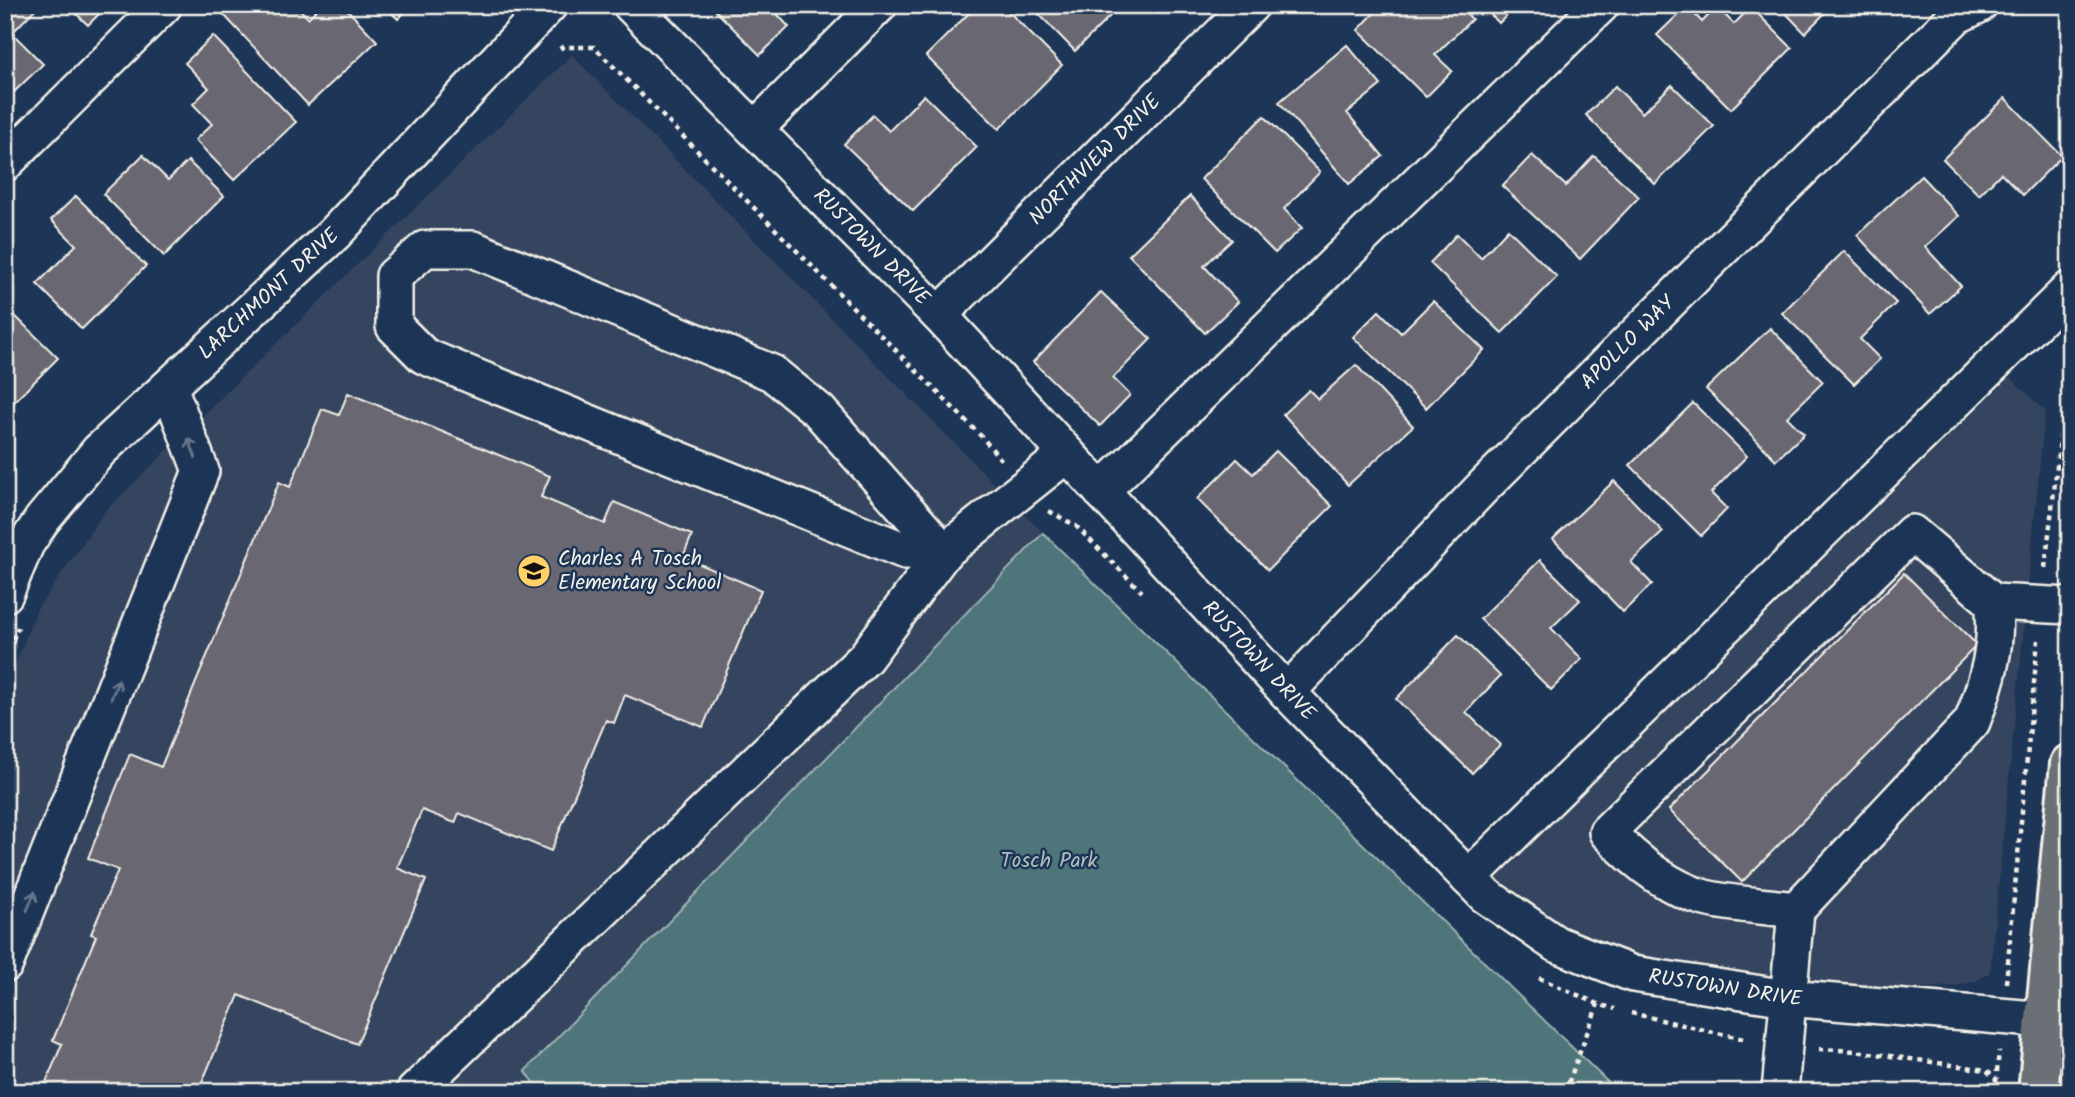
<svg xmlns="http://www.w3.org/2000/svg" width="2075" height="1097" viewBox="0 0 2075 1097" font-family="Kalam,sans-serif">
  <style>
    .built { fill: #34445f }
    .green { fill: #4d757a; stroke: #a0b3b1; stroke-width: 2 }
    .building { fill: #696772; stroke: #f4f1e8; stroke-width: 2 }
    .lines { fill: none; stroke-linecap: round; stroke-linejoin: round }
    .minor-casing { stroke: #f4f1e8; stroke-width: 40 }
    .major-casing { stroke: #f4f1e8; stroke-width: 44 }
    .path { stroke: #f4f1e8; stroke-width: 4.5; stroke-dasharray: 5 5; stroke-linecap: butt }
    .minor { stroke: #1d3557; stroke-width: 35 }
    .major { stroke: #6b6f75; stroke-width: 38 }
    .oneway { stroke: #68778a }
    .labels { text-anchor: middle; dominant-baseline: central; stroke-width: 5; stroke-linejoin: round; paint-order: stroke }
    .street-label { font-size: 21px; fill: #f4f1e8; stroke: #1d3557 }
    .poi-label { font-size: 21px; fill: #f4f1e8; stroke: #1d3557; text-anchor: start }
    .park-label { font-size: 21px; fill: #b1bfbc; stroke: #1d3557 }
  </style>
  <rect width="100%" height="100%" fill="#1d3557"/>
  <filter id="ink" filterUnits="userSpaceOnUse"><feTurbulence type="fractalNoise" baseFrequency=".0143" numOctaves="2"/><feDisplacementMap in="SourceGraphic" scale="14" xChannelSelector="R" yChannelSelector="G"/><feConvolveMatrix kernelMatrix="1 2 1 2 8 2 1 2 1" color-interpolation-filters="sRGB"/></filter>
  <g filter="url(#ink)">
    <g class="built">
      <polygon points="572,55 1043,533 525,1070 542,1092 5,1092 5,690 37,609 105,511"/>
      <polygon points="2010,377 2045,411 1990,972 1978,980 1956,986 1851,992 1640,966 1536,915 1496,878"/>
    </g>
    <polygon class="green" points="1043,533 1618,1092 542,1092 525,1071"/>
    <g class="building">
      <polygon points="5,5 39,5 12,33 43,64 14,92 5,83"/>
      <polygon points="67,5 108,5 88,25"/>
      <polygon points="235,5 252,5 260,14 269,5 296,5 308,18 321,5 343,5 377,41 308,105 224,15"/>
      <polygon points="383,5 412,5 398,19"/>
      <polygon points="710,5 769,5 789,27 760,55"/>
      <polygon points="977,5 1002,5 1062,65 999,129 926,56"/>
      <polygon points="1030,5 1121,5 1075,51"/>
      <polygon points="1382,5 1457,5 1472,19 1435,55 1452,71 1426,97 1358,30"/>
      <polygon points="1481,5 1517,5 1499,23"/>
      <polygon points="1778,5 1833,5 1805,33"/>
      <polygon points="1687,6 1702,22 1717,7 1734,24 1751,7 1792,48 1731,109 1657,35"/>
      <polygon points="213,36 296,122 234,180 195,140 212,124 193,104 209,88 185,63"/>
      <polygon points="1347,45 1381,85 1347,113 1383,156 1349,184 1279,102"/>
      <polygon points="1672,85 1714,126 1655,184 1586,115 1615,86 1642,113"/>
      <polygon points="924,95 977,147 913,211 844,144 873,115 889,131"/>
      <polygon points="2005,98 2062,156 2023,195 2001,173 1979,195 1943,159"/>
      <polygon points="1264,116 1320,172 1284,209 1302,228 1275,253 1201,179"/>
      <polygon points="143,155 168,180 188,161 224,196 164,256 103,194"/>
      <polygon points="1532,155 1566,186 1594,156 1639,197 1580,259 1502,186"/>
      <polygon points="1921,176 1959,216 1925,247 1961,286 1930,314 1857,235"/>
      <polygon points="76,196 146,266 82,329 37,284 76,245 51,220"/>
      <polygon points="1190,196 1232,240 1204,266 1238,302 1205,333 1129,255"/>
      <polygon points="1508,229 1557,277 1502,333 1430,263 1457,234 1481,258"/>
      <polygon points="1844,251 1896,303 1860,339 1880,359 1854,384 1782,313"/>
      <polygon points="1101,292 1151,339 1113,378 1130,395 1100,426 1033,362"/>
      <polygon points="1433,301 1484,350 1426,408 1353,337 1379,311 1401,333"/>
      <polygon points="5,306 58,358 7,409 5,407"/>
      <polygon points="1770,328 1823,382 1787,417 1804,434 1776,460 1706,389"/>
      <polygon points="1356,365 1413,426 1348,485 1283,414 1309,390 1318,399"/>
      <polygon points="348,393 550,476 541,497 605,524 614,502 692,535 683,557 761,590 703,727 625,695 614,723 606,720 551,851 459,813 455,823 422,810 397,868 426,880 357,1044 239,995 198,1092 42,1092 62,1044 53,1040 96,936 91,934 118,870 88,858 130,754 161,767 279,482 290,487 322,409 339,415"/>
      <polygon points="1693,403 1747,456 1711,493 1727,509 1701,536 1630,465"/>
      <polygon points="1276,451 1332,506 1268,570 1197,499 1237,459 1253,474"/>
      <polygon points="1614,481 1663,532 1631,562 1652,584 1623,612 1553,539"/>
      <polygon points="1540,560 1580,600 1551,628 1582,659 1551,690 1480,619"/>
      <polygon points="1904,573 1977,645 1742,882 1669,810"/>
      <polygon points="1458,635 1500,676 1466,712 1500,745 1472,773 1396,699"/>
    </g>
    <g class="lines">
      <defs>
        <g id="minor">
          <path id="s1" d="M 631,5 L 939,315 L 1287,692 L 1485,895 L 1556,944 L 1633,974 L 1787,998 L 2070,1022"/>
          <polyline points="755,129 879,5"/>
          <polyline points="5,163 164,5"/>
          <polygon points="425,249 473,249 772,373 819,411 944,552 905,551 424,356 394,326 394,276"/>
          <path id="s2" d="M 939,315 L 1251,5"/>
          <polyline points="1101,491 1601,5"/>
          <path id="s3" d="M 5,594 L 26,544 L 42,520 L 99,451 L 334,234 L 549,5"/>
          <polyline points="1993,602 2070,606"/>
          <path id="s4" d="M 1287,692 L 1483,487 L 1956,16 L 1979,5"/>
          <polyline points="1468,878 2070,289"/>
          <polyline points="5,964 201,471 169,387"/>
          <polyline points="414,1092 865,658 944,552 1067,454"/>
          <path d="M 1780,1092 L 1796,910 L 1972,722 C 1987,683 1999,644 1993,602 L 1912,533 L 1607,832 C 1634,860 1667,888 1705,898 C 1734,905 1767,906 1796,910"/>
        </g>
        <polyline id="major" points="2038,1092 2070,764"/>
      </defs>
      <use href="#minor" class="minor-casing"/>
      <use href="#major" class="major-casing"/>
      <g class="path">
        <polyline points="560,49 562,47 594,47 982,437 1003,462"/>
        <polyline points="1049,511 1076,526 1142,592"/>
        <polyline points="2045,568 2061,431 2070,377"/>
        <polyline points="5,658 18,627"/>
        <polyline points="1539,978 1598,1004 1615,1009"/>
        <polyline points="2006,983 2038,640"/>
        <polyline points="1631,1013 1748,1040"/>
        <polyline points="1819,1049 1856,1051 1986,1070 1997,1080"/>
        <polyline points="1565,1092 1598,1004"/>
        <polyline points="1995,1092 1999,1051"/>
      </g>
      <use href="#minor" class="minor"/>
      <use href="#major" class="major"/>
    </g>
    <defs><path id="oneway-shaft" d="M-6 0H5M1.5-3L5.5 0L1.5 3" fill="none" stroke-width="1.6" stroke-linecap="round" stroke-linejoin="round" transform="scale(1.75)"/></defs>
    <g class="oneway">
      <use href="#oneway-shaft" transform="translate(192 448) rotate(-111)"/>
      <use href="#oneway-shaft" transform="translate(115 689) rotate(-68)"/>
      <use href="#oneway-shaft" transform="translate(31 901) rotate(-68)"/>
    </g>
  </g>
  <defs>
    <symbol id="school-disc" viewBox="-11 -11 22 22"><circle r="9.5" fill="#ffd166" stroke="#1d3557"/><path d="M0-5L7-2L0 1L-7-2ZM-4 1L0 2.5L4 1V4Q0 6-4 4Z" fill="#111"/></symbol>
  </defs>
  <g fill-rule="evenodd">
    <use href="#school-disc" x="515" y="552" width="38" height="38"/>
  </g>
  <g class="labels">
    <g class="street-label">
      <text stroke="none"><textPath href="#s2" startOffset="220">NORTHVIEW DRIVE</textPath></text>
      <text stroke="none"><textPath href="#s1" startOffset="341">RUSTOWN DRIVE</textPath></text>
      <text stroke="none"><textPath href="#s3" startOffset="404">LARCHMONT DRIVE</textPath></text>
      <text stroke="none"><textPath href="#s4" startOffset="488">APOLLO WAY</textPath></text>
      <text stroke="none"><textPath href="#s1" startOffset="908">RUSTOWN DRIVE</textPath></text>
      <text stroke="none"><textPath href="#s1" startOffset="1496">RUSTOWN DRIVE</textPath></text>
    </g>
    <g class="poi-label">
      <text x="558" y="559">Charles A Tosch<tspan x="558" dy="24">Elementary School</tspan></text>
    </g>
    <g class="park-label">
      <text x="1049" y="861">Tosch Park</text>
    </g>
  </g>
  <rect width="2075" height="1097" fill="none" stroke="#1d3557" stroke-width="28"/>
  <rect x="14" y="14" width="2047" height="1069" fill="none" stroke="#f4f1e8" stroke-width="2.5" filter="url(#ink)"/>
</svg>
